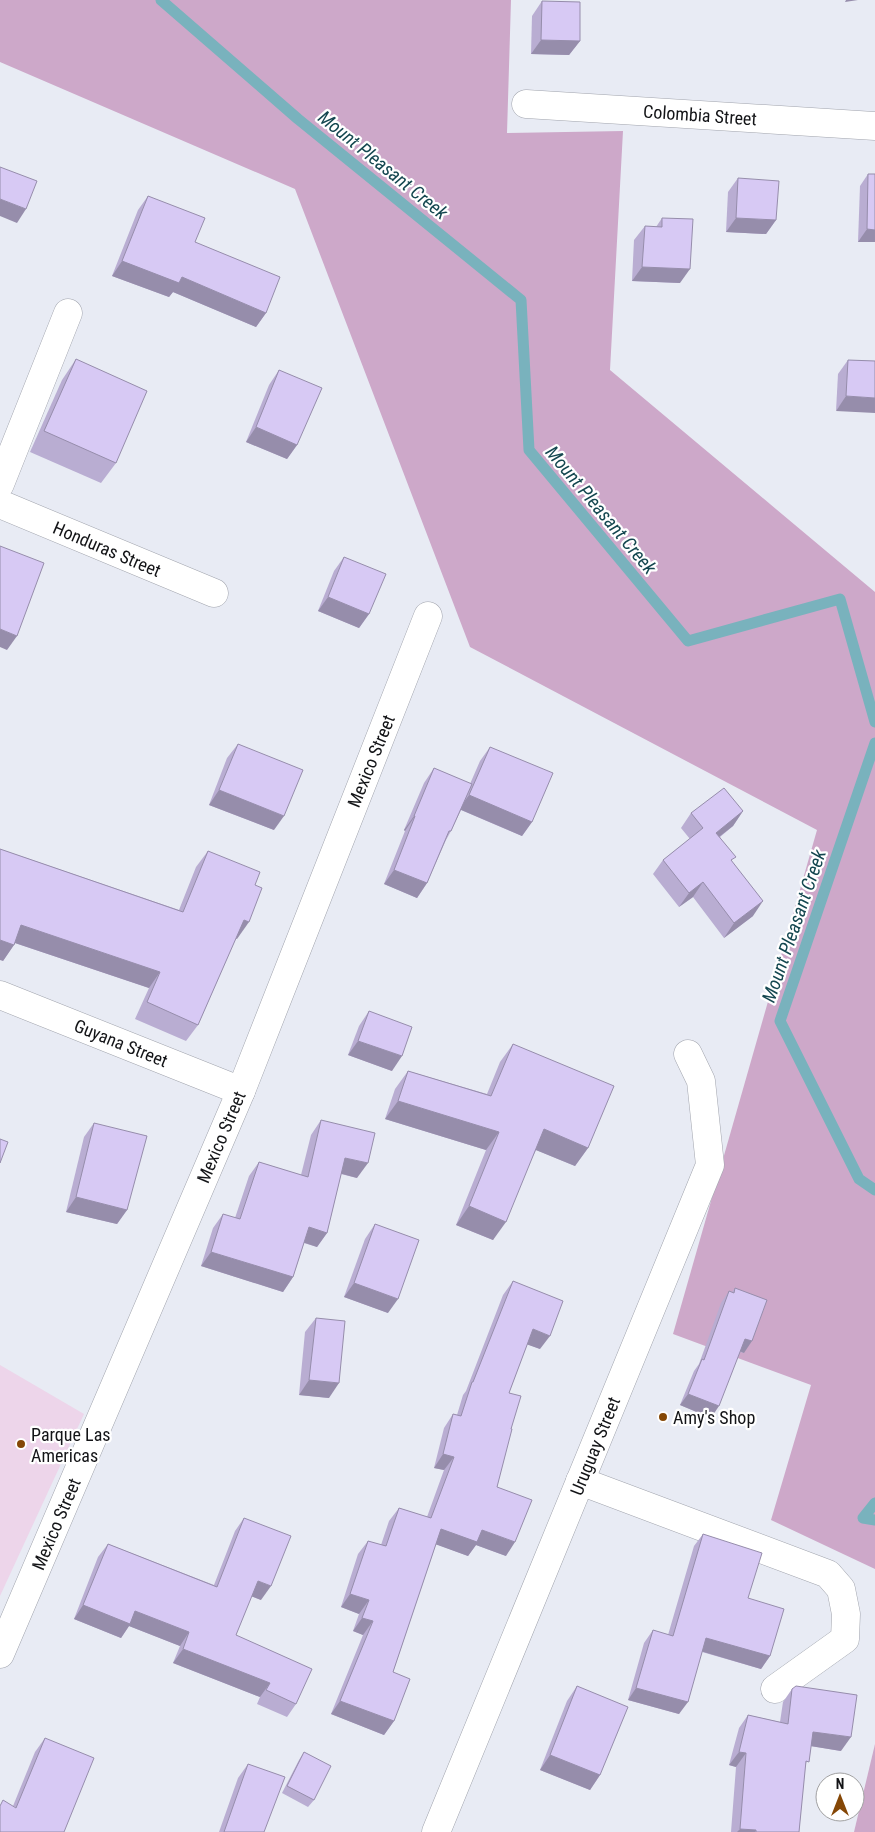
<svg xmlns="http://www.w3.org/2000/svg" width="875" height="1832" viewBox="0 0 875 1832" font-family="'Roboto Condensed',sans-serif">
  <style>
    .green { fill: #edd5ea }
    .forest { fill: #cda8c9 }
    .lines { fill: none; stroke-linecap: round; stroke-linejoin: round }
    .stream { stroke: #79b2bd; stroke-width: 11 }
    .minor-casing { stroke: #a1a4ad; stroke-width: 29 }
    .minor { stroke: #fff; stroke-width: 28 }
    .wall { fill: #b9add2 }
    .shaded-wall { fill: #968dab }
    .building { fill: #d7c9f4; stroke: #968dab }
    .poi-dot { fill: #854706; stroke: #fff; stroke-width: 2 }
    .labels { text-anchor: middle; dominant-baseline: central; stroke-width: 4.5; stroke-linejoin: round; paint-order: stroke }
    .street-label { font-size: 18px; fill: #131417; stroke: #fff }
    .poi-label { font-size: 18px; fill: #131417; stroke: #fff; text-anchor: start }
    .water-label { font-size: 19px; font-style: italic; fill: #144750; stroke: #fff }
  </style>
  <rect width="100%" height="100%" fill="#e8ebf4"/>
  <polygon class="green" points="0,1365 84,1414 0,1596"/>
  <g class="forest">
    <polygon points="0,0 511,0 507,133 623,131 610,370 875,592 875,1569 771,1520 811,1385 673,1334 817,830 470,647 295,189 0,62"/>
    <polygon points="875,1744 875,1832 854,1832"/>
  </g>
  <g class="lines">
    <g class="stream">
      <polyline points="161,0 298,119 521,300 529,450 688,641 840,599 875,722"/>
      <polyline points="875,743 780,1021 859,1179 875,1190"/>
      <polyline points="875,1503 863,1518 875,1520"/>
    </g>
    <defs>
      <g id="minor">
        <polyline points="526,104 875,126"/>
        <polyline points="0,484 68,313"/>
        <polyline points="0,504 214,593"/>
        <polyline points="0,995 241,1091"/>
        <polyline points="580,1481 828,1574 841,1589 846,1614 845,1639 775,1689"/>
        <polyline points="0,1654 241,1091 428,616"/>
        <polyline points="436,1832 710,1165 701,1081 688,1054"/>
      </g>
    </defs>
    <use href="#minor" class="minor-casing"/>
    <use href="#minor" class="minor"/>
  </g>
  <g class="wall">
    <polygon points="542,1 580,41 569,55 531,54 532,16"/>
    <polygon points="868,174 875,174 875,242 858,242 860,186"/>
    <polygon points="738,178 776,220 766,234 726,232 728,192"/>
    <polygon points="148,196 195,242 266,313 256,327 173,292 169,297 112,276 138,210"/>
    <polygon points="662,218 680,283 632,281 634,240 645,226 656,227"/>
    <polygon points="76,359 116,463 101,483 30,452 62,380"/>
    <polygon points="848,360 875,361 836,411 838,374"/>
    <polygon points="279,370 297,445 287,459 246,442 269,385"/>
    <polygon points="344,557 369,614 359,628 318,611 334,571"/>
    <polygon points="238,744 274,830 209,805 227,758"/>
    <polygon points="490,747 532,822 522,836 461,810 451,831 446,840 427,883 417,898 384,884 405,831 404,830 424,783 434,768 470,784 480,761"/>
    <polygon points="743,811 733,826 720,837 732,861 753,916 724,938 693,897 679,907 653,874 663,860 690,839 681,828 691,813"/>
    <polygon points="0,849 179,910 196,867 208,851 237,939 236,938 198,1025 186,1041 135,1019 149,988 15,943 3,961"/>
    <polygon points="369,1011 392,1071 348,1055 359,1026"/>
    <polygon points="513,1044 588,1148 575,1166 536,1150 493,1240 456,1225 486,1150 385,1119 395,1089 408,1071 487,1094 500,1062"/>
    <polygon points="321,1120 357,1178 341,1174 327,1233 317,1247 304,1243 293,1277 283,1292 201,1266 213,1228 223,1214 235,1218 249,1176 259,1162 301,1175 311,1135"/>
    <polygon points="94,1123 127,1210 117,1224 66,1212 84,1137"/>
    <polygon points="375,1224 388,1313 344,1297 365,1239"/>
    <polygon points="513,1281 540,1349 527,1344 509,1393 511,1429 497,1487 506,1556 476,1545 468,1556 436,1544 393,1672 394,1721 384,1735 331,1714 363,1635 353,1631 359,1614 341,1607 358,1554 368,1541 381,1545 389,1521 399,1508 427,1517 444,1470 434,1468 444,1428 453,1414 457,1415 463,1395 466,1391 503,1295"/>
    <polygon points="735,1288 744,1353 740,1352 711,1418 680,1405 694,1371 699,1364 721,1303 729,1291 732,1292"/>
    <polygon points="316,1318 329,1398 299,1395 305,1332"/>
    <polygon points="244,1518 261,1600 251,1596 236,1635 296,1704 287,1717 257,1704 260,1697 173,1663 180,1646 129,1626 121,1638 74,1619 98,1557 108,1544 214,1585 235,1531"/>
    <polygon points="703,1534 748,1598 770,1656 761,1669 702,1652 679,1714 628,1700 644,1643 653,1630 668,1635 694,1546"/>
    <polygon points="577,1686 600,1775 590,1790 540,1770 567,1701"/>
    <polygon points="792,1689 841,1751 811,1746 805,1767 799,1832 731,1832 736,1767 729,1765 739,1728 748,1715 780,1722 783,1702"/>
    <polygon points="45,1738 64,1832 13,1806 35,1752"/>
    <polygon points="304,1752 314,1800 308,1807 282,1793 299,1760"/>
    <polygon points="248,1764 264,1832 219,1832 238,1778"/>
  </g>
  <g class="shaded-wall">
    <polygon points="846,0 858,0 845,2"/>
    <polygon points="541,40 580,41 569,55 531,54"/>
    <polygon points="0,199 26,209 17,223 0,216"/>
    <polygon points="736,218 776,220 766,234 726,232"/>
    <polygon points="867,229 875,230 875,242 858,242"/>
    <polygon points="122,261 182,277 266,313 256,327 173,292 169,297 112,276"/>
    <polygon points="642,267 690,269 680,283 632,281"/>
    <polygon points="846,396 875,398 875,413 836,411"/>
    <polygon points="256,427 297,445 287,459 246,442"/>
    <polygon points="328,597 369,614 359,628 318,611"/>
    <polygon points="0,629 17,636 7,650 0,647"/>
    <polygon points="219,790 284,816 274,830 209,805"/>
    <polygon points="469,795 532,822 522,836 459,809"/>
    <polygon points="743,811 733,826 706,847 716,833"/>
    <polygon points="414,816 415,816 405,831 404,830"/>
    <polygon points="394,870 427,883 417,898 384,884"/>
    <polygon points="703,882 693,897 679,907 689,893"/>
    <polygon points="763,901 753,916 724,938 734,923"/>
    <polygon points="244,920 249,922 237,939 232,937"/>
    <polygon points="21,925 160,972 149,988 9,941"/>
    <polygon points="0,940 14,945 3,961 0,960"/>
    <polygon points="358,1041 402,1056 392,1071 348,1055"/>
    <polygon points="398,1101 499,1132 486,1150 385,1119"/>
    <polygon points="544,1129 588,1148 575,1166 531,1148"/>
    <polygon points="345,1158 368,1163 357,1178 335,1172"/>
    <polygon points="76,1197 127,1210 117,1224 66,1212"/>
    <polygon points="469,1206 506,1222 493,1240 456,1225"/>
    <polygon points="309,1227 327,1233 317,1247 299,1241"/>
    <polygon points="211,1252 293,1277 283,1292 201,1266"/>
    <polygon points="354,1283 398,1299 388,1313 344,1297"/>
    <polygon points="533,1329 550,1336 540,1349 523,1343"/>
    <polygon points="745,1339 752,1341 744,1353 737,1350"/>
    <polygon points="309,1380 339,1383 329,1398 299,1395"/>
    <polygon points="688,1394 719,1406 711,1418 680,1405"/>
    <polygon points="443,1454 454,1457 444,1470 434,1468"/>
    <polygon points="441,1529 482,1530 515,1542 506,1556 476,1545 468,1556 432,1543"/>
    <polygon points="258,1581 271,1586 261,1600 248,1595"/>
    <polygon points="350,1594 369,1600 359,1614 341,1607"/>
    <polygon points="83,1605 135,1611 189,1632 180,1646 129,1626 121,1638 74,1619"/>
    <polygon points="362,1618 373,1621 363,1635 353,1631"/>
    <polygon points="706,1638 770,1656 761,1669 697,1650"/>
    <polygon points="183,1649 270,1683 260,1697 173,1663"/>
    <polygon points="636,1688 688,1702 679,1714 628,1700"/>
    <polygon points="340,1701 394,1721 384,1735 331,1714"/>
    <polygon points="813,1732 851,1737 841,1751 804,1745"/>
    <polygon points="739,1752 746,1753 736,1767 729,1765"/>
    <polygon points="550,1755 600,1775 590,1790 540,1770"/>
    <polygon points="740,1829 756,1830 755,1832 737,1832"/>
  </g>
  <g class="building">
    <polygon points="542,1 580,2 580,41 541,40"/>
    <polygon points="0,167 37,181 26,209 0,199"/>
    <polygon points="868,174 875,174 875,230 867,229"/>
    <polygon points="738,178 779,181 776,220 736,218"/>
    <polygon points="148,196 205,218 195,242 280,277 266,313 182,277 179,283 122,261"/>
    <polygon points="662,218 693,219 690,269 642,267 645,226 662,227"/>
    <polygon points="76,359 147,391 116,463 44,431"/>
    <polygon points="848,360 875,361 875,398 846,396"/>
    <polygon points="279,370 322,388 297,445 256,427"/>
    <polygon points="0,546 44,563 17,636 0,629"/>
    <polygon points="344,557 386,574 369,614 328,597"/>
    <polygon points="238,744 303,770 284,816 219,790"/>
    <polygon points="490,747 553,773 532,822 469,795"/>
    <polygon points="434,768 472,784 451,831 449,831 427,883 394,870 415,816 414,816"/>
    <polygon points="724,788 743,811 716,833 736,857 731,860 763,901 734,923 703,882 689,893 663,860 703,828 691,813"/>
    <polygon points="0,849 183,912 208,851 260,872 255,885 262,888 249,922 244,920 198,1025 147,1002 160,972 21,925 14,945 0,940"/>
    <polygon points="369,1011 412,1027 402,1056 358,1041"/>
    <polygon points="513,1044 614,1086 588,1148 544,1129 506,1222 469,1206 499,1132 398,1101 408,1071 491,1096"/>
    <polygon points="321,1120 375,1133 368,1163 345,1158 327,1233 309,1227 293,1277 211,1252 223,1214 240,1219 259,1162 308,1177"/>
    <polygon points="94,1123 147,1136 127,1210 76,1197"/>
    <polygon points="0,1139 8,1142 0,1163"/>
    <polygon points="375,1224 419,1240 398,1299 354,1283"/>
    <polygon points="513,1281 563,1301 550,1336 533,1329 509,1393 521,1396 511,1429 512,1429 497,1487 532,1500 515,1542 482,1530 477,1542 441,1529 393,1672 410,1679 394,1721 340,1701 373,1621 362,1618 369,1600 350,1594 368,1541 386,1546 399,1508 431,1518 454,1457 443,1454 453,1414 461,1416 472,1382 473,1382"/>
    <polygon points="735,1288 767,1300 752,1341 745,1339 719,1406 688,1394 702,1359 704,1360 729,1291 734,1293"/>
    <polygon points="316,1318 345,1321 339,1383 309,1380"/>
    <polygon points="244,1518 291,1536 271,1586 258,1581 236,1635 312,1669 296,1704 266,1690 270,1683 183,1649 189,1632 135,1611 130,1624 83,1605 108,1544 217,1587"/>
    <polygon points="703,1534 762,1553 748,1598 784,1609 770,1656 706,1638 688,1702 636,1688 653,1630 673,1636"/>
    <polygon points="577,1686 628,1707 600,1775 550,1755"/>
    <polygon points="796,1686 857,1695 851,1737 813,1732 809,1762 806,1761 799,1832 756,1832 756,1830 740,1829 746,1753 739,1752 748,1715 788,1724 792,1689"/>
    <polygon points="45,1738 94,1758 64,1832 0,1832 0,1806 3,1800 16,1808"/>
    <polygon points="304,1752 331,1766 314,1800 287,1786"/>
    <polygon points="248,1764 285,1777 264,1832 224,1832"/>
  </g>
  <g class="poi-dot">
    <circle cx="663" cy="1417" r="5"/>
    <circle cx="21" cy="1444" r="5"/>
  </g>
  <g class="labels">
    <g class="street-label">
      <text transform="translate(700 115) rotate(4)">Colombia Street</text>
      <text transform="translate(107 549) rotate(23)">Honduras Street</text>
      <text transform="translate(371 761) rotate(-68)">Mexico Street</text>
      <text transform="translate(121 1043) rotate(22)">Guyana Street</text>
      <text transform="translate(221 1137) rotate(-67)">Mexico Street</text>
      <text transform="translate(595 1446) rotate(-68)">Uruguay Street</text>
      <text transform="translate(56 1524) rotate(-67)">Mexico Street</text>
    </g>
    <g class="poi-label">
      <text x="673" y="1417">Amy's Shop</text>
      <text x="31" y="1434">Parque Las<tspan x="31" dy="21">Americas</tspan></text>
    </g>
    <g class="water-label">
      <text transform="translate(383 165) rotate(39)">Mount Pleasant Creek</text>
      <text transform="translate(601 510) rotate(50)">Mount Pleasant Creek</text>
      <text transform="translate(794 926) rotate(-71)">Mount Pleasant Creek</text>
    </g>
  </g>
  <g transform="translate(840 1797)"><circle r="24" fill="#ffffff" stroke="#a1a1a2"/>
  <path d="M0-4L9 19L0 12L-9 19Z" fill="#854706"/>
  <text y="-8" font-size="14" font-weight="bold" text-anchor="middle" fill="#131417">N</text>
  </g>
</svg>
